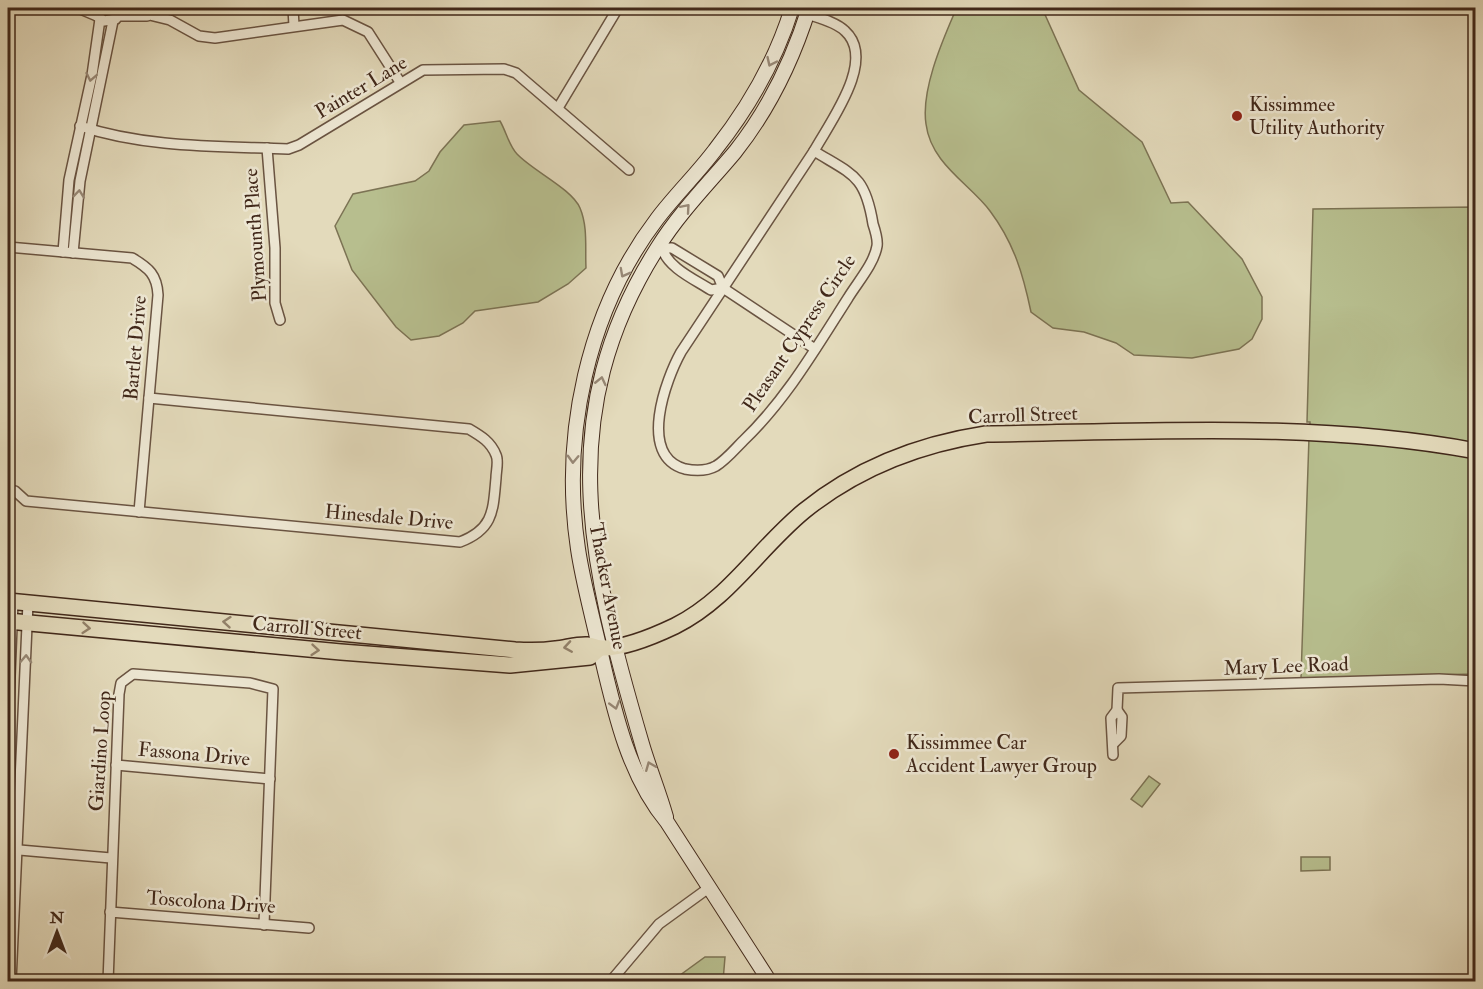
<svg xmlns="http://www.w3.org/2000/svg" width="1483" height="989" viewBox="0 0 1483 989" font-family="'IM FELL Double Pica',serif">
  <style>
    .green { fill: #b7be8e; stroke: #7c7354; stroke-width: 1.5 }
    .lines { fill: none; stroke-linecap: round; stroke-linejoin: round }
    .street-casing { stroke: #6a5442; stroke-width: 12 }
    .secondary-casing { stroke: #41281a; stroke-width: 16 }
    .primary-casing { stroke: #41281a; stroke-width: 18 }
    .street { stroke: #ede7d3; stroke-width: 9 }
    .secondary { stroke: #ede7d3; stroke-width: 14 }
    .primary { stroke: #e3dabb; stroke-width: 15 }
    .oneway { stroke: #978876 }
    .oneway2 { stroke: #92816a }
    .poi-dot { fill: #8f2418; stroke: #ede7d3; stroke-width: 2 }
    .labels { text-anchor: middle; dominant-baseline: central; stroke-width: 5; stroke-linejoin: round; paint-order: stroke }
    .street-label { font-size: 20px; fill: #41281a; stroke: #ede7d3 }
    .poi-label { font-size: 20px; fill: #41281a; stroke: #ede7d3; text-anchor: start }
  </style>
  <rect width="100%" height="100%" fill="#e3dabb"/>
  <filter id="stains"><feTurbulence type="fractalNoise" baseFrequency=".00333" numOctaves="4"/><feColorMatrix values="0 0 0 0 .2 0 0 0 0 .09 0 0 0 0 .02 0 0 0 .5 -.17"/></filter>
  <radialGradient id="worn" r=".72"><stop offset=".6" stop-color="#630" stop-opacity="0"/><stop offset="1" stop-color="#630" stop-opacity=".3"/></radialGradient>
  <g class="green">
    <path d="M 949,8 L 1042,8 L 1079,90 L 1142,142 L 1171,203 L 1188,202 L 1242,259 L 1262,297 L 1262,319 L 1252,339 L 1239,349 L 1192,358 L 1134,355 L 1116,343 L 1084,332 L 1053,328 L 1031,312 C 1023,274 1014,243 990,211 C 970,184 931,164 926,124 C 921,91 941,44 954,14 Z"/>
    <path d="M 500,121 C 506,131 509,146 517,154 C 533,171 572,189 580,208 C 588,227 585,248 586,268 L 568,284 L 538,302 L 475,311 L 463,323 L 439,336 L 411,340 L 396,327 L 352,270 L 335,226 L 353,194 L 415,181 L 429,171 L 440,152 L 464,125 Z"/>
    <polygon points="1475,207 1475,446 1310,428 1310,422 1307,422 1313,209"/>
    <polygon points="1309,437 1357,438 1475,456 1475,674 1301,678"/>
    <polygon points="1149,776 1160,784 1142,807 1131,799"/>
    <polygon points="1301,857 1330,857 1330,870 1301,871"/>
    <polygon points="705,957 725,957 723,981 672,981"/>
  </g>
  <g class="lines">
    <defs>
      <g id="street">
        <polyline points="78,8 97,16"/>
        <polyline points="95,8 97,16 104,21 116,19 121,8 170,20 199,36 215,38 343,20 368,32 400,82"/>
        <polyline points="293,8 294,26"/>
        <path d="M 807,14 C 819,18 836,22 845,31 C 877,60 830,122 814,151"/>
        <polyline points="118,16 147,16"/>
        <polyline points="558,108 618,8"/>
        <path d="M 80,126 C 146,148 219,146 288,149 L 299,145 L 423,70 L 504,69 L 516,73 L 629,170"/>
        <polyline points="267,148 275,248 275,303 280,320"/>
        <path d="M 814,151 C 853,175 865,175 873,224 C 875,230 878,240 877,246 C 874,264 857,283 848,298 C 816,348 786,400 743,441 C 735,449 726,460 716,466 C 707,471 695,471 685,469 C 637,456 666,379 681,352 Z"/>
        <path d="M 8,247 L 132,258 C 149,268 157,275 158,295 L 139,512"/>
        <polyline points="63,252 69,180 92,75 100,19"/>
        <polyline points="73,253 80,181 113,21"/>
        <path d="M 723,288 L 711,290 C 694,279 668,268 662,248 L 672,248 L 718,276 L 723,288 L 815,349"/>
        <path d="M 15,491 L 26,501 L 460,542 C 494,529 493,510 496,478 C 496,471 499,461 496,455 C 491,442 481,436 469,429 L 149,398"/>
        <polyline points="8,726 13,601"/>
        <polyline points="1114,743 1121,736 1122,717 1117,710"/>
        <polyline points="1113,755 1111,718 1117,710 1118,688 1439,679 1476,681"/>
        <polyline points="116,765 270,779"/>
        <polyline points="8,849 111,858"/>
        <polyline points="110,912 309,928"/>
        <polyline points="11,982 28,603"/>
        <polyline points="108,982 119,694 121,683 133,674 250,683 273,689 264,925"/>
        <polyline points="610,982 659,924 710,887"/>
      </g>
      <g id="secondary">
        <path d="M 666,817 C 659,792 649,768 642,744 C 590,566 551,415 658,247 C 680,212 709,183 735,152 C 769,109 793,59 809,8"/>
        <path d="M 770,982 L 667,822 C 623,769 611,694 595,629 C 589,603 582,576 578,549 C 561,436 587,311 657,219 C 675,195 697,174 715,150 C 749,107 776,60 792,8"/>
      </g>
      <g id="primary">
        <path d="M 8,601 L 515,650 C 529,651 542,651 556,649 C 566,648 578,644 588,645 C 592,645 596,648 601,648 C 624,649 654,636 675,626 C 729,599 758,549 804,511 C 856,469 920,444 986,434 C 1149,432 1315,421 1476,451"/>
        <polyline points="8,621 341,652 510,665 590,657 600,648"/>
      </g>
    </defs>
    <use href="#street" class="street-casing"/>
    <use href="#secondary" class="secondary-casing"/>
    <use href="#primary" class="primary-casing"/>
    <use href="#street" class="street"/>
    <use href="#secondary" class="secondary"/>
    <use href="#primary" class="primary"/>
  </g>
  <defs><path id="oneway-chevron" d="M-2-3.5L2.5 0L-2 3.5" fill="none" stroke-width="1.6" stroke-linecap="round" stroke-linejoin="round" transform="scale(1.5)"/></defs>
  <g class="oneway">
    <use href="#oneway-chevron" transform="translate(771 62) rotate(115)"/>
    <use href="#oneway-chevron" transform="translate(91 77) rotate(101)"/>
    <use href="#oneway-chevron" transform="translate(79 194) rotate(-84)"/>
    <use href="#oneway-chevron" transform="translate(686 208) rotate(-49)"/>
    <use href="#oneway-chevron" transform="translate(624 273) rotate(118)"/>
    <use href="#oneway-chevron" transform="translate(601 381) rotate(-77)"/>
    <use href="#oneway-chevron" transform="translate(573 459) rotate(92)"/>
    <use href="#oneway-chevron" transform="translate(26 659) rotate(-88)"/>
    <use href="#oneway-chevron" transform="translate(615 705) rotate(74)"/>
    <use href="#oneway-chevron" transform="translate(650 766) rotate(-112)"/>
  </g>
  <g class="oneway2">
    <use href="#oneway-chevron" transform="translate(227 622) rotate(-175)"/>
    <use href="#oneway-chevron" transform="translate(86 628) rotate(5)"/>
    <use href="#oneway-chevron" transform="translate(568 647) rotate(171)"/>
    <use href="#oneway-chevron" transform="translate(315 650) rotate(5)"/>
  </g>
  <g class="poi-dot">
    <circle cx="1237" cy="116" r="6"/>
    <circle cx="894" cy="754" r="6"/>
  </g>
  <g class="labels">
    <g class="street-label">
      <text transform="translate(361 87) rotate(-31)">Painter Lane</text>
      <text transform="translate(255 235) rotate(-94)">Plymounth Place</text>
      <text transform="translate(799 333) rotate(-56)">Pleasant Cypress Circle</text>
      <text transform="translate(135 348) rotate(-85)">Bartlet Drive</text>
      <text transform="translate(1023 415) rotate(-2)">Carroll Street</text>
      <text transform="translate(389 517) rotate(5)">Hinesdale Drive</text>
      <text transform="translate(608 586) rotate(79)">Thacker Avenue</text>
      <text transform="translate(307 628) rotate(5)">Carroll Street</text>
      <text transform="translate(1286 666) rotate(-2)">Mary Lee Road</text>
      <text transform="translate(100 751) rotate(-86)">Giardino Loop</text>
      <text transform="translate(194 754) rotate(5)">Fassona Drive</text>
      <text transform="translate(211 902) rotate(4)">Toscolona Drive</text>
    </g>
    <g class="poi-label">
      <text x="1249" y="104">Kissimmee<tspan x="1249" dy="23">Utility Authority</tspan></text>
      <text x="906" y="742">Kissimmee Car<tspan x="906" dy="23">Accident Lawyer Group</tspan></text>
    </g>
  </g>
  <rect width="1483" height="989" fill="none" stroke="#e3dabb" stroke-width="30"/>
  <rect x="9" y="9" width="1465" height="971" fill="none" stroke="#41281a" stroke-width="3"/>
  <rect x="15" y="15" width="1453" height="959" fill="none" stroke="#41281a" stroke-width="1.5"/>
  <g transform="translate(57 932)" stroke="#ede7d3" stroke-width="4.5" paint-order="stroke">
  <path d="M0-4.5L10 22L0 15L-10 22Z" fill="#41281a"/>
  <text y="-9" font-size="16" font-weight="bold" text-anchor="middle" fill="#41281a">N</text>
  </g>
  <rect width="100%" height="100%" filter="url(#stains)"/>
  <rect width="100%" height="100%" fill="url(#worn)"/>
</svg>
